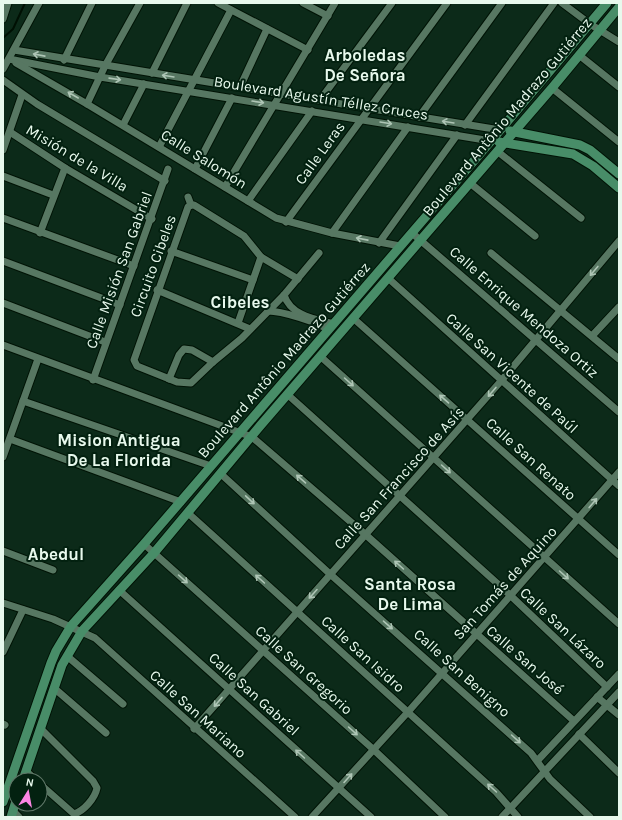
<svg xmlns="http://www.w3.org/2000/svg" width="622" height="820" viewBox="0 0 622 820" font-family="Karla,sans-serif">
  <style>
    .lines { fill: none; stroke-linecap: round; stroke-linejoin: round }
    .stream { stroke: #001003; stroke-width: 2 }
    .street-casing { stroke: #001305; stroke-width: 9 }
    .secondary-casing { stroke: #001305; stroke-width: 11 }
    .street { stroke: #577762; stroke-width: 7 }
    .secondary { stroke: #488d68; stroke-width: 9 }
    .oneway { stroke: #aec5b5 }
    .labels { text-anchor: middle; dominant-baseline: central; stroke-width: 4; stroke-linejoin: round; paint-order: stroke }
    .street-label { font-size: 15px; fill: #e8f9ed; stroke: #032110 }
    .quarter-label { font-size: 17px; font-weight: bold; fill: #e8f9ed; stroke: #032110 }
  </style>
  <rect width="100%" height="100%" fill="#0c2a19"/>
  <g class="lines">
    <polyline class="stream" points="3,38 13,29 25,3"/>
    <defs>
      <g id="street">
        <polyline points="218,3 308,50"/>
        <polyline points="303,3 328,16"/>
        <polyline points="562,3 590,24 619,42"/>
        <polyline points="3,19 8,3"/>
        <polyline points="14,50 500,130"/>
        <polyline points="579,55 619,87"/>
        <polyline points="9,59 100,77 491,141"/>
        <polyline points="64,60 92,3"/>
        <polyline points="16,63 87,104 276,218 332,233 400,246"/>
        <polyline points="3,69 39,3"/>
        <polyline points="152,73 187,3"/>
        <polyline points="3,80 37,104 165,181"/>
        <polyline points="240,87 267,29"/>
        <polyline points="552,88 619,142"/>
        <polyline points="320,100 392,3"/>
        <polyline points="87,104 105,66 140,3"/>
        <polyline points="419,117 502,3"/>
        <polyline points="123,125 144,84"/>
        <polyline points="465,125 554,3"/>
        <polyline points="10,132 65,168 152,219"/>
        <polyline points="159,147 231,10"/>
        <polyline points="3,150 22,95"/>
        <polyline points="497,151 581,218"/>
        <polyline points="195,169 232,98"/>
        <polyline points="3,176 53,195"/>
        <polyline points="470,183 535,236"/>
        <polyline points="225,187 335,3"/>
        <polyline points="188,197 191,205"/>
        <polyline points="248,201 312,111"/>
        <polyline points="191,205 188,207 134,360 137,366 177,382 191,383 213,362 242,338 284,295 319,253"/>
        <polyline points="191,205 194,205 244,236 261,257 298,279"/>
        <polyline points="3,218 134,266"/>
        <polyline points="286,222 447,3"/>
        <polyline points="40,233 65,168"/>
        <polyline points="332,233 408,127"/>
        <polyline points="412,233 619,412"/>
        <polyline points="379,243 457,135"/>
        <polyline points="171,251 253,280"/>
        <polyline points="491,253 619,359"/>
        <polyline points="3,261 120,305"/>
        <polyline points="388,278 619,486"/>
        <polyline points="157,290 250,329"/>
        <path d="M 284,295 C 291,316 315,319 334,324"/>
        <polyline points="3,303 105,342"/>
        <path d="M 268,311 C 281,311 318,322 328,330"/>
        <polyline points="353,318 619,555"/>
        <polyline points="238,323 261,257"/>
        <polyline points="592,336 619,307"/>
        <polyline points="3,345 252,437 366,535 574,721"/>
        <polyline points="320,356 619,624"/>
        <polyline points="169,379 179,355 184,349 192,350 213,362"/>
        <polyline points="93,380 168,169"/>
        <polyline points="287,394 510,595 607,687"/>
        <polyline points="23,401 211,466"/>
        <polyline points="10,439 181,502"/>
        <polyline points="3,457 38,359"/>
        <polyline points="221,474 330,574 531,753 550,779 590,817"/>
        <polyline points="188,513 496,792 518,817"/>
        <polyline points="144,544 374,750 445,817"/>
        <polyline points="3,551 53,570"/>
        <polyline points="119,590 371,817"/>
        <polyline points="3,603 53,619 95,638 295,817"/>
        <polyline points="3,652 23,610"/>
        <polyline points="67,656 123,704"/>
        <polyline points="54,688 106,733"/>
        <polyline points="597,697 619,715"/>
        <polyline points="3,724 5,725"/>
        <polyline points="194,729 501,381 619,241"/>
        <polyline points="579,734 619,773"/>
        <polyline points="538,760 619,674"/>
        <polyline points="26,771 36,780"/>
        <path d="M 40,784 L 74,814 C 84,811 95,798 97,788 L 93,781 L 41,729"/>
        <polyline points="13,811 19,817"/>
        <polyline points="312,817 408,712 619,472"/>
        <polyline points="502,817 619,692"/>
      </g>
      <g id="secondary">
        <polyline points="510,131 580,145 590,150 619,174"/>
        <polyline points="499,142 573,154 593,166 619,188"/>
        <polyline points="23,780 62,665 82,631 154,553 260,426 552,88 619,7"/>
        <polyline points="3,802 51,663 56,651 71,626 144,544 491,141 607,3"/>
        <polyline points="11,817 16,801"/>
      </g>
    </defs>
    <use href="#street" class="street-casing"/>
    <use href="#secondary" class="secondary-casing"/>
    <use href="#street" class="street"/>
    <use href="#secondary" class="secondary"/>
  </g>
  <defs><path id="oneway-shaft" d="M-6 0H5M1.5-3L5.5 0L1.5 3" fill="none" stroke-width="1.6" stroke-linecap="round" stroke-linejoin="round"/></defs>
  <g class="oneway">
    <use href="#oneway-shaft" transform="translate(39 55) rotate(-169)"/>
    <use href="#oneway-shaft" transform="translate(168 76) rotate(-171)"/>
    <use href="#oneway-shaft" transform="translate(115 79) rotate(8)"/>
    <use href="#oneway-shaft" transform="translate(73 95) rotate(-150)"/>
    <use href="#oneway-shaft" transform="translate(258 102) rotate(9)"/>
    <use href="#oneway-shaft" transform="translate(448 122) rotate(-171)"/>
    <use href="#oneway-shaft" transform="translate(386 123) rotate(9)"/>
    <use href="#oneway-shaft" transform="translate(362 239) rotate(-169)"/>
    <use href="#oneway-shaft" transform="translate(594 271) rotate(130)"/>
    <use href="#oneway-shaft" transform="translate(349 382) rotate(42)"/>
    <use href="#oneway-shaft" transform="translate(492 392) rotate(131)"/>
    <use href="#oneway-shaft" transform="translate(444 399) rotate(-139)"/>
    <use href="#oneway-shaft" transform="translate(446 469) rotate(42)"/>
    <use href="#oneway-shaft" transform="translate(301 479) rotate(-139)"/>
    <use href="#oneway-shaft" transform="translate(250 500) rotate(43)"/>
    <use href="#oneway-shaft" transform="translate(593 503) rotate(-50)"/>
    <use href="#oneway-shaft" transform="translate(399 565) rotate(-138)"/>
    <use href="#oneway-shaft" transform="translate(564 575) rotate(42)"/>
    <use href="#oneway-shaft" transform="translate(183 579) rotate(42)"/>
    <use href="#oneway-shaft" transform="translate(260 579) rotate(-138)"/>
    <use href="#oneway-shaft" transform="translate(313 594) rotate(132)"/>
    <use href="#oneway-shaft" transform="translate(388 625) rotate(41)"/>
    <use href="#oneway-shaft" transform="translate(218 702) rotate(131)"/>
    <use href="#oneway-shaft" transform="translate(353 731) rotate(42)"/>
    <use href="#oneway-shaft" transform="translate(516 739) rotate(42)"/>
    <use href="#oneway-shaft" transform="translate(300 754) rotate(-138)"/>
    <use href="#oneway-shaft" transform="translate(348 778) rotate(-48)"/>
    <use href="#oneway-shaft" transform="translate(492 788) rotate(-138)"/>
  </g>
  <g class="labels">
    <g class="street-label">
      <text transform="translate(321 98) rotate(9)">Boulevard Agustín Téllez Cruces</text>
      <text transform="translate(507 117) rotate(-50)">Boulevard Antônio Madrazo Gutiérrez</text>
      <text transform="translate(320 153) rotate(-54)">Calle Leras</text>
      <text transform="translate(77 158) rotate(31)">Misión de la Villa</text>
      <text transform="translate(204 159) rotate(32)">Calle Salomón</text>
      <text transform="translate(153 266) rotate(-70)">Circuito Cibeles</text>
      <text transform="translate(119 270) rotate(-70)">Calle Misión San Gabriel</text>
      <text transform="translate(524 312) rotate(41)">Calle Enrique Mendoza Ortiz</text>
      <text transform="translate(284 360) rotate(-49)">Boulevard Antônio Madrazo Gutiérrez</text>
      <text transform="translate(512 373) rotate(42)">Calle San Vicente de Paúl</text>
      <text transform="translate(531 459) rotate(42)">Calle San Renato</text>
      <text transform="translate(399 478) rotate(-48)">Calle San Francisco de Asís</text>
      <text transform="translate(505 583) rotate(-48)">San Tomás de Aquino</text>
      <text transform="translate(563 628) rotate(43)">Calle San Lázaro</text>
      <text transform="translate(363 654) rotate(42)">Calle San Isidro</text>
      <text transform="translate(525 660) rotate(41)">Calle San José</text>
      <text transform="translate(304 670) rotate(42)">Calle San Gregorio</text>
      <text transform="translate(462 673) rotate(42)">Calle San Benigno</text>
      <text transform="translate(254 694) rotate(42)">Calle San Gabriel</text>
      <text transform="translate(198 714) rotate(42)">Calle San Mariano</text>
    </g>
    <g class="quarter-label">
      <text x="365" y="55">Arboledas<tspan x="365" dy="20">De Señora</tspan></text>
      <text x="240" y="302">Cibeles</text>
      <text x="119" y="440">Mision Antigua<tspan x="119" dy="20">De La Florida</tspan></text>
      <text x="56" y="554">Abedul</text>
      <text x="410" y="584">Santa Rosa<tspan x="410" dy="20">De Lima</tspan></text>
    </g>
  </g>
  <rect width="622" height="820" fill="none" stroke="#e8f9ed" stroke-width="8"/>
  <g transform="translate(28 792) rotate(11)"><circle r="19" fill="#032110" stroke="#5f7768"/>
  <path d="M0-3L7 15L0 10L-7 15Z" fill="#fc86e3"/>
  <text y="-6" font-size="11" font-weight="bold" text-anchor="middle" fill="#e8f9ed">N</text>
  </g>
</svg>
